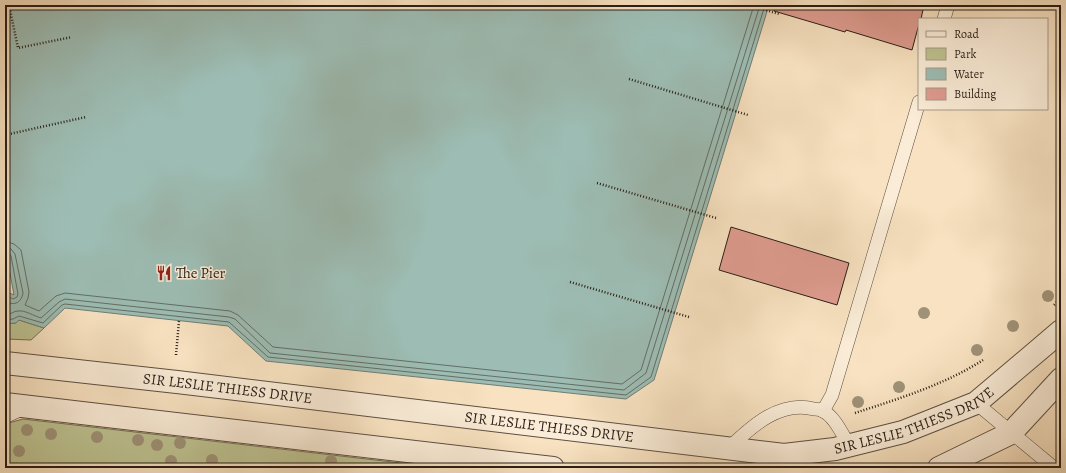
<svg xmlns="http://www.w3.org/2000/svg" width="1066" height="473" viewBox="0 0 1066 473" font-family="Alegreya,serif">
  <style>
    .green { fill: #bec392; stroke: #747054 }
    .water { fill: #9dbdb4; stroke: #6f7d75 }
    .lines { fill: none; stroke-linecap: round; stroke-linejoin: round }
    .shore { stroke: #636e66; stroke-width: 1 }
    .building { fill: #df9c90; stroke: #291e17 }
    .service-casing { stroke: #5d4f42; stroke-width: 14 }
    .minor-casing { stroke: #5d4f42; stroke-width: 24 }
    .path { stroke: #291e17; stroke-width: 2.5; stroke-dasharray: 1 2; stroke-linecap: butt }
    .service { stroke: #faecd7; stroke-width: 13 }
    .minor { stroke: #faecd7; stroke-width: 22 }
    .tree { fill: #9f9278 }
    .labels { text-anchor: middle; dominant-baseline: central; stroke-width: 3; stroke-linejoin: round; paint-order: stroke }
    .poi-label { font-size: 15px; fill: #291e17; stroke: #faecd7; text-anchor: start }
    .street-label { font-size: 15px; fill: #291e17; stroke: #faecd7 }
  </style>
  <rect width="100%" height="100%" fill="#f8e2c1"/>
  <filter id="stains"><feTurbulence type="fractalNoise" baseFrequency=".005" numOctaves="4"/><feColorMatrix values="0 0 0 0 .2 0 0 0 0 .09 0 0 0 0 .02 0 0 0 .5 -.17"/></filter>
  <radialGradient id="worn" r=".72"><stop offset=".6" stop-color="#630" stop-opacity="0"/><stop offset="1" stop-color="#630" stop-opacity=".3"/></radialGradient>
  <g class="green">
    <polygon points="19,320 44,328 31,340 5,339 5,324 16,323"/>
    <polygon points="23,419 435,467 437,468 5,468 5,424"/>
  </g>
  <polygon class="water" points="5,5 769,5 654,380 626,399 266,361 228,326 65,308 44,328 19,320 16,323 5,324 5,291 14,295 5,246"/>
  <g class="lines">
    <g class="shore">
      <polyline points="5,241 14,244 21,250 29,292 28,298 25,305 39,311 56,296 65,293 230,311 238,315 273,347 622,384 641,370 754,5"/>
      <path d="M 5,247 L 11,249 L 15,254 L 23,293 C 21,304 13,306 5,301"/>
      <polyline points="5,252 9,253 11,256 18,294 17,297 13,299 5,295"/>
      <path d="M 5,315 C 11,315 13,311 18,311 C 25,310 34,316 41,318 L 59,302 L 65,299 L 229,317 L 235,319 L 270,353 L 624,390 L 646,373 L 760,5"/>
      <polyline points="5,320 13,319 19,316 43,323 62,305 65,304 229,322 268,357 626,395 651,377 765,5"/>
    </g>
  </g>
  <g class="building">
    <polygon points="775,5 924,5 921,19 919,19 919,24 912,50 846,30 845,32 774,11"/>
    <polygon points="731,227 849,263 837,305 719,270"/>
  </g>
  <g class="lines">
    <defs>
      <g id="service">
        <polyline points="944,19 948,5"/>
        <polyline points="976,403 1054,468"/>
        <polyline points="823,411 832,395 919,102"/>
        <polyline points="5,417 24,408"/>
        <path d="M 729,448 C 752,426 780,400 814,409 C 817,409 821,410 823,411 C 835,417 842,434 849,445"/>
      </g>
      <g id="minor">
        <path id="s1" d="M 5,363 L 177,382 L 784,455 L 835,449 L 903,432 L 976,403 L 1061,331"/>
        <polyline points="5,404 553,468"/>
        <polyline points="939,468 1011,433 1061,379"/>
      </g>
    </defs>
    <use href="#service" class="service-casing"/>
    <use href="#minor" class="minor-casing"/>
    <g class="path">
      <polyline points="9,5 18,48 72,37"/>
      <polyline points="749,5 779,14"/>
      <polyline points="5,25 11,15"/>
      <polyline points="629,79 748,115"/>
      <polyline points="5,135 86,117"/>
      <polyline points="597,183 716,218"/>
      <polyline points="570,282 689,317"/>
      <polyline points="1054,305 1061,298"/>
      <polyline points="176,355 179,321"/>
      <path d="M 855,413 C 898,399 946,384 983,360"/>
    </g>
    <use href="#service" class="service"/>
    <use href="#minor" class="minor"/>
  </g>
  <g class="tree">
    <circle cx="1048" cy="296" r="6"/>
    <circle cx="924" cy="313" r="6"/>
    <circle cx="1013" cy="326" r="6"/>
    <circle cx="977" cy="350" r="6"/>
    <circle cx="899" cy="387" r="6"/>
    <circle cx="858" cy="402" r="6"/>
    <circle cx="27" cy="430" r="6"/>
    <circle cx="51" cy="434" r="6"/>
    <circle cx="97" cy="437" r="6"/>
    <circle cx="138" cy="440" r="6"/>
    <circle cx="180" cy="443" r="6"/>
    <circle cx="157" cy="445" r="6"/>
    <circle cx="19" cy="451" r="6"/>
    <circle cx="212" cy="460" r="6"/>
    <circle cx="171" cy="461" r="6"/>
    <circle cx="331" cy="461" r="6"/>
  </g>
  <defs>
    <symbol id="restaurant-bare" viewBox="-9 -9 18 18"><path d="M-5-6h1v4h1v-4h1v4h1v-4h1v5L-1.5 .5V6h-2V.5L-5-1ZM5-6V6H3V1.5H1.5Q1.5-4 5-6Z" fill="#8f2418" stroke="#faecd7" stroke-width="2.5" paint-order="stroke"/></symbol>
  </defs>
  <g fill-rule="evenodd">
    <use href="#restaurant-bare" x="153" y="262" width="22" height="22"/>
  </g>
  <g class="labels">
    <g class="poi-label">
      <text x="176" y="273">The Pier</text>
    </g>
    <g class="street-label">
      <text stroke="none"><textPath href="#s1" startOffset="224">SIR LESLIE THIESS DRIVE</textPath></text>
      <text stroke="none"><textPath href="#s1" startOffset="920">SIR LESLIE THIESS DRIVE</textPath></text>
      <text stroke="none"><textPath href="#s1" startOffset="548">SIR LESLIE THIESS DRIVE</textPath></text>
    </g>
  </g>
  <rect width="1066" height="473" fill="none" stroke="#f8e2c1" stroke-width="20"/>
  <rect x="6" y="6" width="1054" height="461" fill="none" stroke="#291e17" stroke-width="2"/>
  <rect x="10" y="10" width="1046" height="453" fill="none" stroke="#291e17"/>
  <rect x="918" y="18" width="130" height="92" fill="#faecd7" stroke="#a69a8a"/>
  <rect x="926" y="31" width="20" height="6" fill="#faecd7" stroke="#a69a8a"/>
  <text x="954" y="38" font-size="12" fill="#291e17">Road</text>
  <rect x="926" y="48" width="20" height="12" fill="#bec392" stroke="#a69a8a"/>
  <text x="954" y="58" font-size="12" fill="#291e17">Park</text>
  <rect x="926" y="68" width="20" height="12" fill="#9dbdb4" stroke="#a69a8a"/>
  <text x="954" y="78" font-size="12" fill="#291e17">Water</text>
  <rect x="926" y="88" width="20" height="12" fill="#df9c90" stroke="#a69a8a"/>
  <text x="954" y="98" font-size="12" fill="#291e17">Building</text>
  <rect width="100%" height="100%" filter="url(#stains)"/>
  <rect width="100%" height="100%" fill="url(#worn)"/>
</svg>
